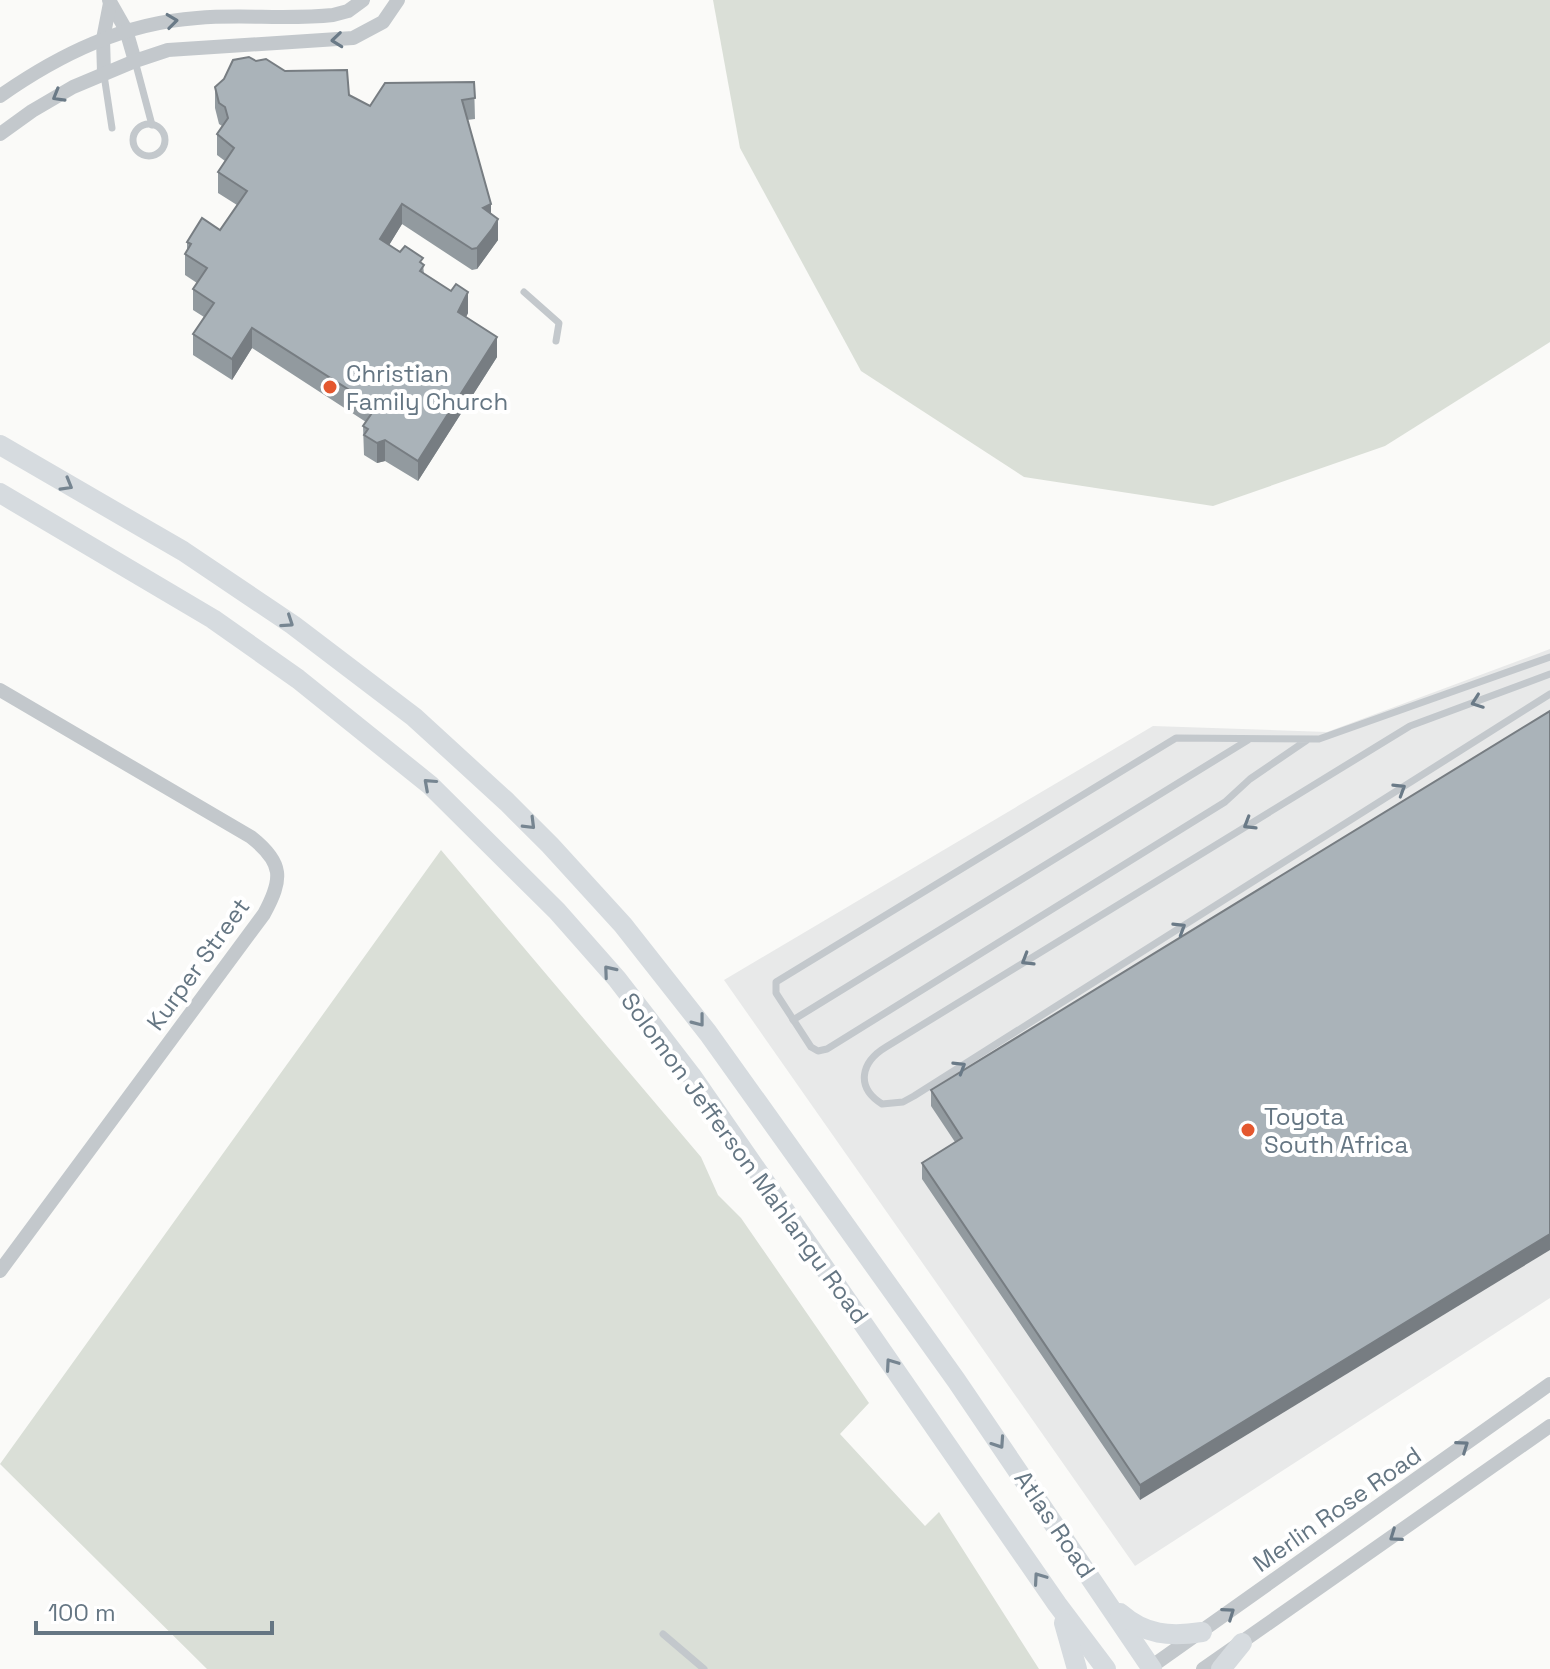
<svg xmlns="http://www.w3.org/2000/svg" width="1550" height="1669" viewBox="0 0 1550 1669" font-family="'Space Grotesk',sans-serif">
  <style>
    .built { fill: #e8e9e9 }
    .green { fill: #dadfd7 }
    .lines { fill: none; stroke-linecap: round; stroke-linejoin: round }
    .service { stroke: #c3c8cc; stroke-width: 7 }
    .minor { stroke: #c3c8cc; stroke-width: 14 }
    .primary { stroke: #d6dbdf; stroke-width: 20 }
    .wall { fill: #929a9f }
    .shaded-wall { fill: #777d82 }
    .building { fill: #aab3b9; stroke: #777d82; stroke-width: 2 }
    .oneway { stroke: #6a7a87 }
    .oneway2 { stroke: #768591 }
    .poi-dot { fill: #e4572e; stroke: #fff; stroke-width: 3 }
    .labels { text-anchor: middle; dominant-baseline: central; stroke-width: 8; stroke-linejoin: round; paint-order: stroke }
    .poi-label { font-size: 24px; fill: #657683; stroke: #fff; text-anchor: start }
    .street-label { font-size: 24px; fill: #657683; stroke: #fff }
  </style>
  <rect width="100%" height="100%" fill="#fafaf8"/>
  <polygon class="built" points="1550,649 1550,1298 1135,1566 724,980 1153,726 1327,732"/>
  <g class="green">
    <polygon points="713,0 1550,0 1550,342 1385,446 1213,506 1024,477 861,371 740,148"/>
    <polygon points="441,850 701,1157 718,1195 741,1218 869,1403 840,1434 925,1526 939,1512 1039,1669 207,1669 0,1464"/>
  </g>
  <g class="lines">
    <g class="service">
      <polyline points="135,61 152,125"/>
      <polyline points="104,75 112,128"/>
      <circle cx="149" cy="140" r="16"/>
      <polyline points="524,292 559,323 556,341"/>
      <path d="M 1550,674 L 1410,726 L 886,1047 C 861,1062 855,1087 882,1104 L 903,1102 L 914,1096 L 1550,694"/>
      <polyline points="1307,740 1250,779 1225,802 827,1049 818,1051 811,1047 776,993 776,982 1176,738 1319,739 1550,657"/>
      <polyline points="793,1020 1248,740"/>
      <polyline points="663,1634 704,1669"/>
    </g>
    <g class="minor">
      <polyline points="109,0 126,30 135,61"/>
      <polyline points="104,72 103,39 110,3"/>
      <path d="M 0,96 C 60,54 124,23 197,18 C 242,14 288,20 333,15 L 348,11 L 363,0"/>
      <polyline points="0,134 32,111 73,87 135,61 168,50 353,38 383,22 398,0"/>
      <path d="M 0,690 L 251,837 C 284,863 283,879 264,914 L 0,1271"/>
      <polyline points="1148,1669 1550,1384"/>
      <polyline points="1203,1669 1550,1426"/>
    </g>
    <g class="primary">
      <polyline points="0,445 183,551 293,625 414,717 507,802 550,845 623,925 708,1033 956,1380 1152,1669"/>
      <polyline points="0,493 213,619 298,679 430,785 557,911 617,979 691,1075 1057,1604 1106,1669"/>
      <path d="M 1120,1613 C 1145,1635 1170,1637 1202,1632"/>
      <polyline points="1064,1623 1077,1669"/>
      <polyline points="1221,1669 1242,1643"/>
    </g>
  </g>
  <g class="wall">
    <polygon points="256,61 349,95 370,106 474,82 475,119 467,120 498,240 477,269 472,270 402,224 389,245 423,264 424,274 468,313 466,317 497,357 418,481 385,461 377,463 364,455 363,426 366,422 252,348 232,380 193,355 193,334 204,317 193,310 193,289 197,283 185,275 185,254 187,251 187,242 220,230 237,205 218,193 218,172 225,161 217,155 217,134 222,126 219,124 215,108 215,87"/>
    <polygon points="1550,711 1140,1500 922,1179 922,1163 955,1142 931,1106 931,1090"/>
  </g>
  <g class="shaded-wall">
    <polygon points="402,204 402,224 380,260 380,239"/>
    <polygon points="491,204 491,224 483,208"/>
    <polygon points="498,219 498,240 477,269 477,248"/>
    <polygon points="468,292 468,313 458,333 458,312"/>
    <polygon points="252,328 252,348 232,380 232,359"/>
    <polygon points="497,337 497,357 418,481 418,461"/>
    <polygon points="385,440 385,461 377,463 377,443"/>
    <polygon points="1550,1234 1550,1250 1140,1500 1140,1485"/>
  </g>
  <g class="building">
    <polygon points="249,57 256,61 266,59 285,71 347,70 349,95 370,106 385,83 474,82 475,98 462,100 491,204 483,208 498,219 492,229 477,248 472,249 402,204 380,239 400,252 405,246 423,258 420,262 424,265 420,271 451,291 456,284 468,292 458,312 497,337 418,461 385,440 377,443 364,435 368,429 363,426 376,407 252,328 232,359 193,334 214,303 193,289 207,268 185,254 191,244 187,242 202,218 220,230 247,191 218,172 234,148 217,134 228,118 225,107 219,103 215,87 224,79 233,60"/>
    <polygon points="1550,711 1550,1234 1140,1485 922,1163 962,1138 931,1090"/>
  </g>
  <defs><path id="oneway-chevron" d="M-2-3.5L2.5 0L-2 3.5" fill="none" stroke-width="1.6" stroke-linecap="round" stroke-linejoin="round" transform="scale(2)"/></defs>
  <g class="oneway">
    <use href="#oneway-chevron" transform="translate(172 21) rotate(-7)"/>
    <use href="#oneway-chevron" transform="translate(337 40) rotate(174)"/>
    <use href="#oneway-chevron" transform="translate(58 96) rotate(150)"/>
    <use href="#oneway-chevron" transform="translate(1477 702) rotate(160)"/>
    <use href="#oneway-chevron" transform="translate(1400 789) rotate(-32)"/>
    <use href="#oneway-chevron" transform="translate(1249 824) rotate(149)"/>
    <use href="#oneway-chevron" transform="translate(1180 928) rotate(-32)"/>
    <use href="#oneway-chevron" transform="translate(1027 960) rotate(149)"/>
    <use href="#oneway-chevron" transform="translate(960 1067) rotate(-32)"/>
    <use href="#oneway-chevron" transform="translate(1463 1446) rotate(-35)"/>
    <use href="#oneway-chevron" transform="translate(1395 1536) rotate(145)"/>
    <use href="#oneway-chevron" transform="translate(1229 1613) rotate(-35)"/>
  </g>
  <g class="oneway2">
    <use href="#oneway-chevron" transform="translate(67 485) rotate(30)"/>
    <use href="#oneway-chevron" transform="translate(288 622) rotate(34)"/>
    <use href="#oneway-chevron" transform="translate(429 784) rotate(-138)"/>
    <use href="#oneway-chevron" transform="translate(530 824) rotate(45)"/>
    <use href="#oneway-chevron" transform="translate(609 971) rotate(-130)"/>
    <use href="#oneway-chevron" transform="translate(699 1021) rotate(52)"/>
    <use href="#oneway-chevron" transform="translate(891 1364) rotate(-125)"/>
    <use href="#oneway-chevron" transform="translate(999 1443) rotate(56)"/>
    <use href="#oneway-chevron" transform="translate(1039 1578) rotate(-125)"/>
  </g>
  <g class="poi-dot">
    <circle cx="330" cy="387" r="8"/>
    <circle cx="1248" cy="1130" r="8"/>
  </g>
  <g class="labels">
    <g class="poi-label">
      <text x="346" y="373">Christian<tspan x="346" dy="28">Family Church</tspan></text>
      <text x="1264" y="1116">Toyota<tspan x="1264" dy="28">South Africa</tspan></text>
    </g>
    <g class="street-label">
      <text transform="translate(198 964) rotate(-54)">Kurper Street</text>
      <text transform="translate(745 1158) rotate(54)">Solomon Jefferson Mahlangu Road</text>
      <text transform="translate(1337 1509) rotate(-35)">Merlin Rose Road</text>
      <text transform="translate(1055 1524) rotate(56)">Atlas Road</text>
    </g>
  </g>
  <path d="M36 1621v12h236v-12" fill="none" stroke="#657683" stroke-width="4"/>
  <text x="48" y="1621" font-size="24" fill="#657683" stroke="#ffffff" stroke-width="6" paint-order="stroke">100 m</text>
</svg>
